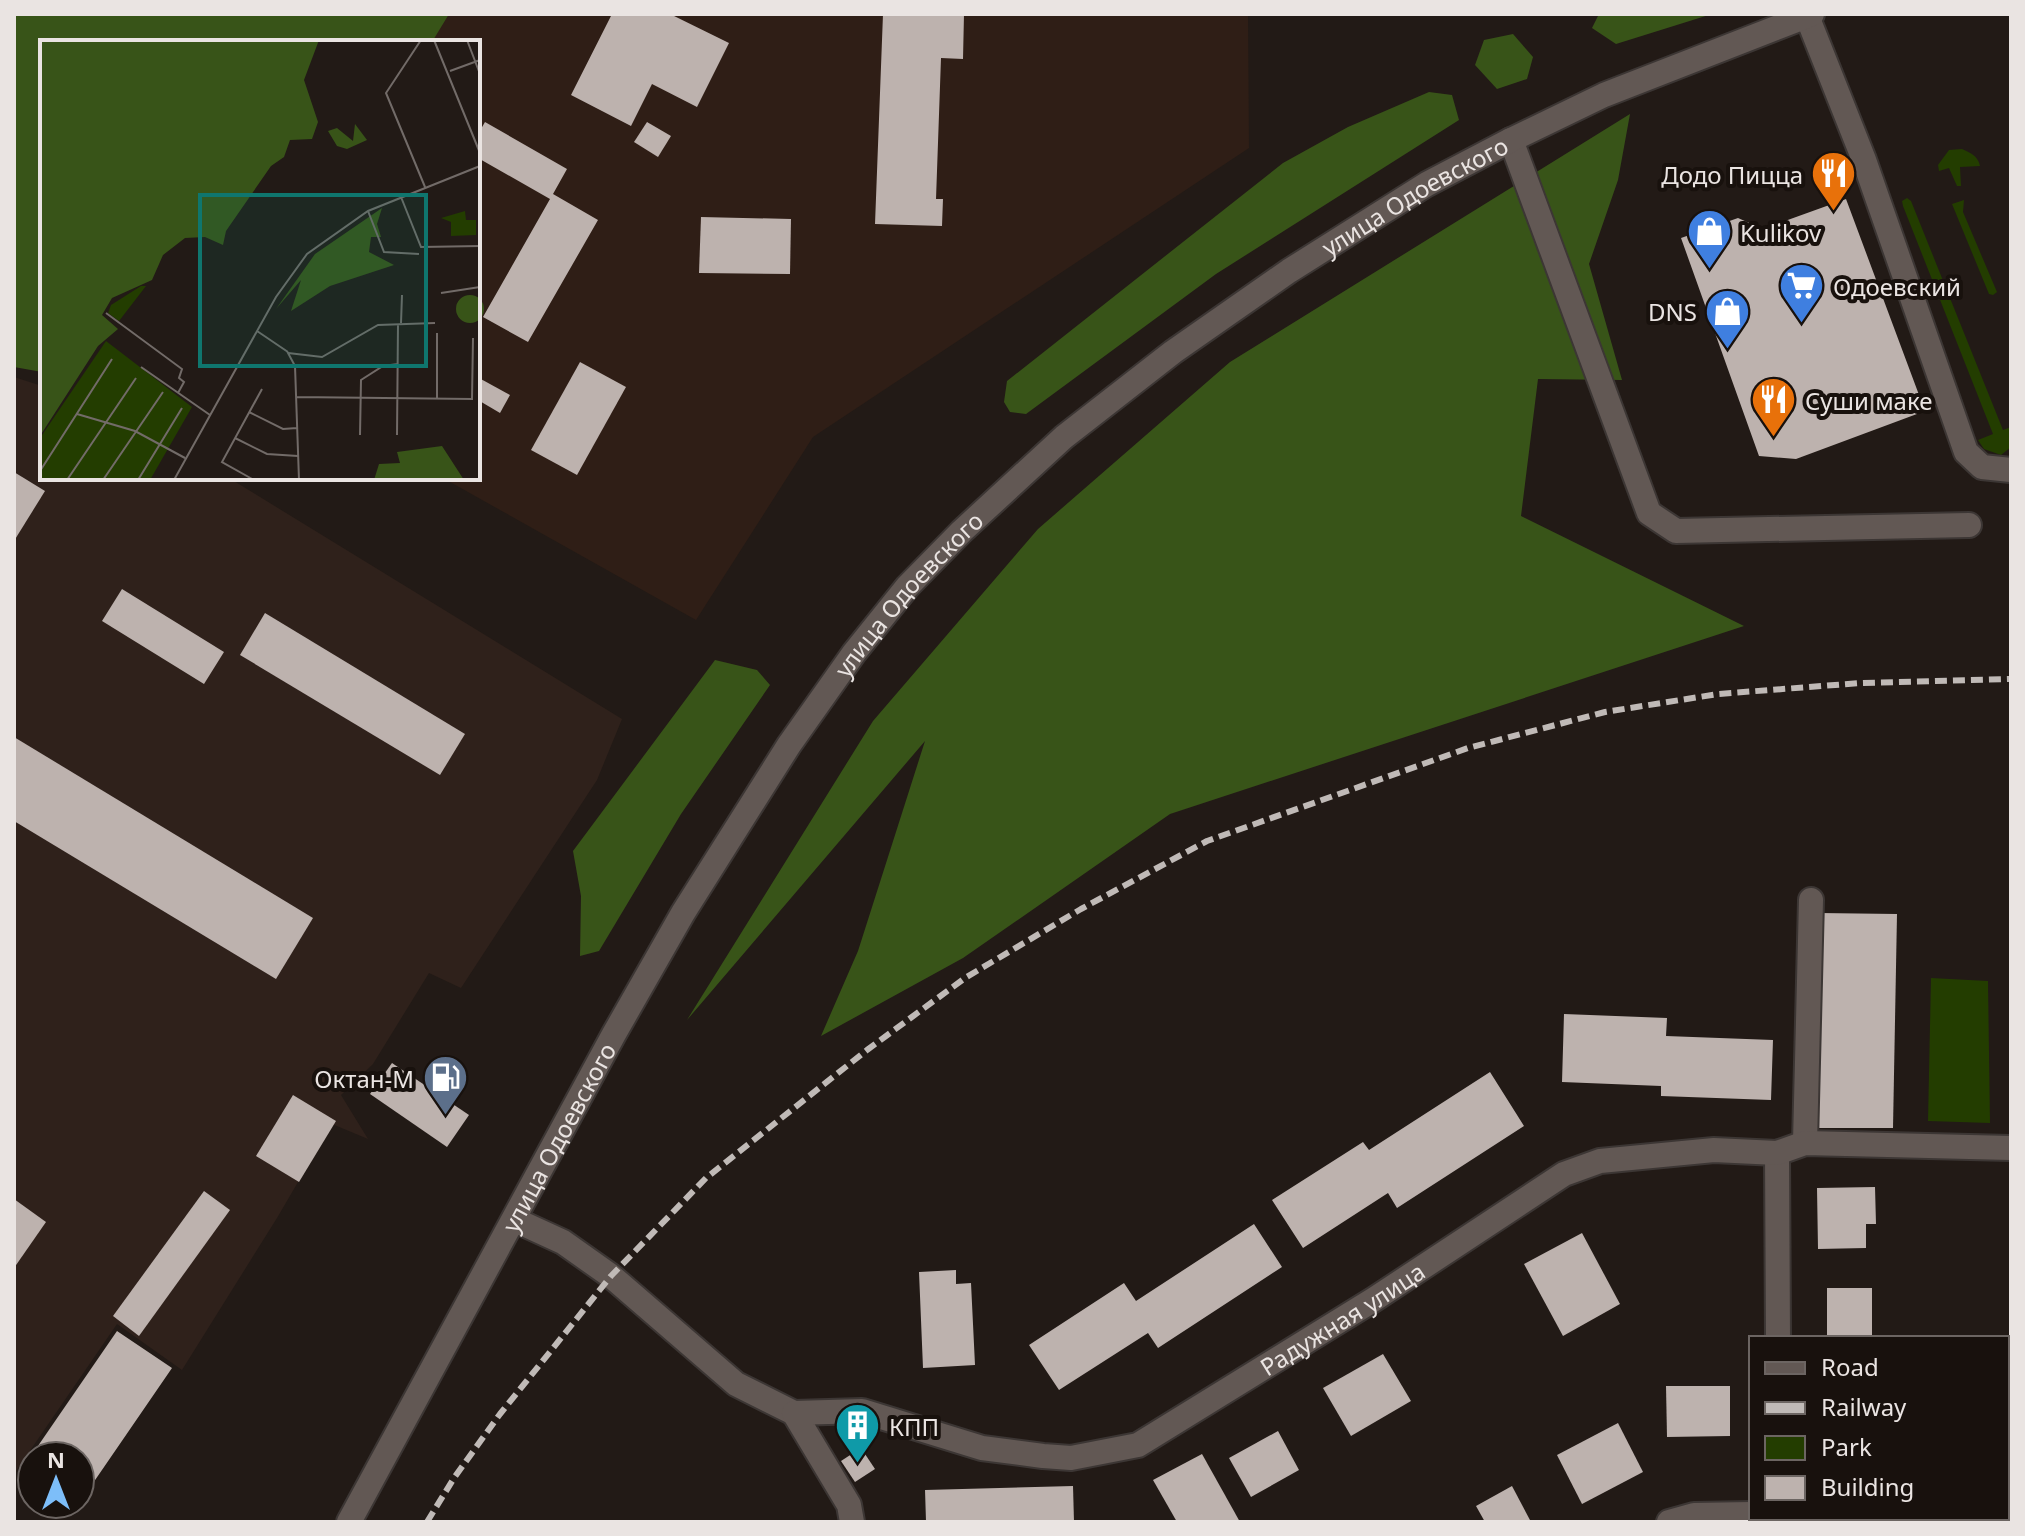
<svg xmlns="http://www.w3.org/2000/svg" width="2025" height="1536" viewBox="0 0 2025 1536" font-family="'Noto Sans',sans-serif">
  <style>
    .built { fill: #2f211b }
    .medical { fill: #2f1e16 }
    .green { fill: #233d00 }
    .forest { fill: #385418 }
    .building { fill: #bdb2ae }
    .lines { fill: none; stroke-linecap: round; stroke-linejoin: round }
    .minor-casing { stroke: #3c3634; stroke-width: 28 }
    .minor { stroke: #625854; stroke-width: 24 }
    .rail { stroke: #c0bab7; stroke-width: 6; stroke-dasharray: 12 6; stroke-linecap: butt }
    .labels { text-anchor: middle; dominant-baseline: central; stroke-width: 8; stroke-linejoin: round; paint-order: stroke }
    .poi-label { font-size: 24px; fill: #eae4e2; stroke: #18110d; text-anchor: start }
    .street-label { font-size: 24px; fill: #eae4e2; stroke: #18110d }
    .inset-road { fill: none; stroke: #726b68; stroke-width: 2 }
    .view { fill: #0f766e; fill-opacity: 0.15; stroke: #0f766e; stroke-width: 4 }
    .inset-edge { fill: none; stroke: #eae4e2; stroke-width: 4 }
  </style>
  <rect width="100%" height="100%" fill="#221a16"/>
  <polygon class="built" points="14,377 42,386 42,478 229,478 622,719 597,780 461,988 429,973 373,1064 341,1095 368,1139 332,1124 277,1218 182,1370 117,1324 14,1474"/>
  <polygon class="medical" points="428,14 1248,14 1249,148 813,437 696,620 443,478 478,478 478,42 410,42"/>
  <g class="green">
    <path d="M 1962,149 C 1971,153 1978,156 1980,166 L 1960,167 L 1961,186 L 1957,186 L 1949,168 L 1939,171 L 1938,165 L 1949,150 Z"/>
    <polygon points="1907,198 1911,201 2003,430 2011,427 2011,447 2001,455 1984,449 1978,440 1993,434 1903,206 1902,201"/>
    <polygon points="1964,200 1963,212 1997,292 1993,295 1989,294 1952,204"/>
    <polygon points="1931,978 1988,981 1990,1123 1928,1121"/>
  </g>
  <g class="forest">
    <polygon points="14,14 449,14 432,42 42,42 42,372 14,367"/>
    <polygon points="1599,14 1712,14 1616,44 1592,28"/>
    <polygon points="1513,34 1533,57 1527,79 1497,89 1475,65 1484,40"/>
    <polygon points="1429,92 1452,95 1459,120 1216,274 1026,414 1010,412 1004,402 1007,381 1283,163 1348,127"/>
    <polygon points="1630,114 1618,180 1589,264 1622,380 1538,379 1521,516 1744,626 1170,814 963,958 821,1036 858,951 925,741 687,1020 873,721 1038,529 1230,362"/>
    <polygon points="715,660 757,670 770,685 681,814 599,951 580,956 581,896 573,851"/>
  </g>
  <g class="building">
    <polygon points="612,14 670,14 729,43 697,107 652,84 631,126 571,95"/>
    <polygon points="883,14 964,14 963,59 941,58 936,199 943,199 942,226 875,224"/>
    <polygon points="485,122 567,169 553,194 598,220 528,342 483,317 550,199 478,158 478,134"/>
    <polygon points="647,122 671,136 658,157 634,142"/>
    <polygon points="1846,199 1925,411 1796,459 1759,456 1681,238 1738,218 1763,229"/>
    <polygon points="701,217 791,219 790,274 699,273"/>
    <polygon points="580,362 626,387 577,475 531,450"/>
    <polygon points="479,378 510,395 500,413 478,400"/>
    <polygon points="14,472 45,491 14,541"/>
    <polygon points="122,589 224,652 204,684 102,621"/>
    <polygon points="265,613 465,734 440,775 240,655"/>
    <polygon points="14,737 313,918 276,979 14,821"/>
    <polygon points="1819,913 1897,914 1893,1128 1816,1128"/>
    <polygon points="1564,1014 1667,1018 1666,1036 1773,1040 1771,1100 1661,1096 1661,1086 1562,1082"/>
    <polygon points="392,1063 469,1115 447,1147 370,1094"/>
    <polygon points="1490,1072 1524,1126 1397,1208 1388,1193 1303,1248 1272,1200 1363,1142 1369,1150"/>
    <polygon points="293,1095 336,1121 299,1182 256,1156"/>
    <polygon points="1875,1187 1876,1224 1866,1224 1866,1248 1818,1249 1817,1188"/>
    <polygon points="204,1191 230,1210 139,1336 113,1316"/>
    <polygon points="14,1199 46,1222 14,1268"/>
    <polygon points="1254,1224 1282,1267 1158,1348 1148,1333 1059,1390 1029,1345 1124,1283 1136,1301"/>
    <polygon points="1582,1233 1620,1304 1563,1336 1524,1264"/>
    <polygon points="956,1270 956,1284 971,1283 975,1365 923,1368 919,1272"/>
    <rect x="1827" y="1288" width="45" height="50"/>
    <polygon points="117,1331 172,1368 80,1502 80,1456 32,1456 32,1485 18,1475"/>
    <polygon points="1383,1354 1411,1401 1351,1436 1323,1388"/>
    <polygon points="1666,1386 1730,1386 1730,1436 1667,1437"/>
    <polygon points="1618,1423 1643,1472 1582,1504 1557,1455"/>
    <polygon points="1278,1431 1299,1470 1251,1497 1229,1458"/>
    <polygon points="861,1448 875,1469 855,1482 841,1461"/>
    <polygon points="1202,1454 1240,1522 1177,1522 1153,1480"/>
    <polygon points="1073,1486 1074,1522 926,1522 925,1490"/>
    <polygon points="1512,1486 1531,1522 1485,1522 1476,1506"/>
  </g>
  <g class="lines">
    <defs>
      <g id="minor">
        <polyline points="1807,16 1864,160 1966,452 1982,467 2011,470"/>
        <polyline points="1511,140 1649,513 1676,531 1969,525"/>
        <polyline points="1805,1143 1811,900"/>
        <polyline points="1777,1153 1778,1338"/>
        <polyline points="515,1220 563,1242 611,1276 736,1384 794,1413"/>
        <path id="s1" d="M 349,1522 L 614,1034 L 683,913 L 789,745 L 854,653 L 907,587 L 962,531 L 1064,437 L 1173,352 L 1289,271 L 1427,184 L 1511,140 L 1604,95 L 1812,14"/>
        <path id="s2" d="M 852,1522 L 849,1505 L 794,1413 L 862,1411 L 982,1448 L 1043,1456 L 1071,1458 L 1138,1445 L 1373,1300 L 1564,1174 L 1600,1161 L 1714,1150 L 1777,1153 L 1805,1143 L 2011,1148"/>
        <polyline points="1669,1522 1694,1515 1751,1514"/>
        <polyline points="1778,1522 1778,1518"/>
      </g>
    </defs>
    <use href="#minor" class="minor-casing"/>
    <use href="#minor" class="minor"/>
    <polyline class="rail" points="427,1522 454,1478 500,1414 611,1276 706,1178 867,1050 965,978 1081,909 1207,841 1468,748 1605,712 1718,694 1861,683 2011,679"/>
  </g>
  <defs>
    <symbol id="restaurant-pin" viewBox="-11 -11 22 30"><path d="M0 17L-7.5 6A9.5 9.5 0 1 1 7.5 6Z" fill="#e8710a" stroke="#18110d"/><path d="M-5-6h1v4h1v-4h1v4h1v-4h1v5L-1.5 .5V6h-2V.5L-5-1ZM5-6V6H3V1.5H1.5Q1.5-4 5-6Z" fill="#fff"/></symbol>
    <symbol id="shop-pin" viewBox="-11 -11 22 30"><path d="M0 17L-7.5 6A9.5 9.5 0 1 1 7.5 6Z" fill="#3f7fe0" stroke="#18110d"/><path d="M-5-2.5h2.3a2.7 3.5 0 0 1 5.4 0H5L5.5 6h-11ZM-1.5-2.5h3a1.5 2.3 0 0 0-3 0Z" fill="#fff"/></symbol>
    <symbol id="supermarket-pin" viewBox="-11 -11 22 30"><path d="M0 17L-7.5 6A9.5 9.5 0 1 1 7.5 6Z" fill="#3f7fe0" stroke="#18110d"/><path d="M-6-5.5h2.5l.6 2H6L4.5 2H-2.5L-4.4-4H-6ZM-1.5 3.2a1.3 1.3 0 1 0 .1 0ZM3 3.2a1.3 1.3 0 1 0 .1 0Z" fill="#fff"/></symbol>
    <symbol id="fuel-pin" viewBox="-11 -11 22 30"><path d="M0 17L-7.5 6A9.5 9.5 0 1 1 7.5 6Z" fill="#5c6f8a" stroke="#18110d"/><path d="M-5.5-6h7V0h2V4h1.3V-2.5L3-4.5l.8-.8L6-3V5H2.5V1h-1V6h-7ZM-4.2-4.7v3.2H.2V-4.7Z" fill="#fff"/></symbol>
    <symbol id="building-pin" viewBox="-11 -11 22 30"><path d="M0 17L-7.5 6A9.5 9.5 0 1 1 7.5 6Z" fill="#0f9aa8" stroke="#18110d"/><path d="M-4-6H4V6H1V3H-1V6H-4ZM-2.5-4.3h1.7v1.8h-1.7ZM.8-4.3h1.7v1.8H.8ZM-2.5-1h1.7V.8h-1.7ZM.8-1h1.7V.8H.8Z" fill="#fff"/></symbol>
  </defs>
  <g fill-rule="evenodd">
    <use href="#restaurant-pin" x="1808" y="148" width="51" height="69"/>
    <use href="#shop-pin" x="1684" y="206" width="51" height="69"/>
    <use href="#supermarket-pin" x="1776" y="260" width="51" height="69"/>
    <use href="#shop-pin" x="1702" y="286" width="51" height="69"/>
    <use href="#restaurant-pin" x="1748" y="374" width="51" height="69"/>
    <use href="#fuel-pin" x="420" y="1052" width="51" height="69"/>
    <use href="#building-pin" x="832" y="1400" width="51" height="69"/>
  </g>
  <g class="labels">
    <g class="poi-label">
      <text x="1803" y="174" text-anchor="end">Додо Пицца</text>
      <text x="1740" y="232">Kulikov</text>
      <text x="1833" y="286">Одоевский</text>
      <text x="1697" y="311" text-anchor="end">DNS</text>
      <text x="1805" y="400">Суши маке</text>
      <text x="414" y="1078" text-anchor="end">Октан-М</text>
      <text x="889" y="1426">КПП</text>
    </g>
    <g class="street-label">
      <text stroke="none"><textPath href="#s1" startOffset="1734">улица Одоевского</textPath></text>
      <text stroke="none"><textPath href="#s1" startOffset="1086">улица Одоевского</textPath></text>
      <text stroke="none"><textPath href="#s1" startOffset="438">улица Одоевского</textPath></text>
      <text stroke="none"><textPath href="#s2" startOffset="716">Радужная улица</textPath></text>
    </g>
  </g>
  <g transform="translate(40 40)">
    <rect width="440" height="440" fill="#221a16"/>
    <path d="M 425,171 L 426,180 L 436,180 L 436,195 L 411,196 L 411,182 L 401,178 ZM 101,246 L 106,246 L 79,281 L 68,273 L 71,265 ZM 66,301 L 152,367 L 110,440 L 0,440 L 0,398 Z" fill="#233d00"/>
    <path d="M 0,0 L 279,0 L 264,40 L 278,82 L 272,99 L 250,100 L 244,117 L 231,126 L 186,191 L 183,205 L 165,197 L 145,198 L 123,215 L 112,240 L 72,258 L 62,275 L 78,289 L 58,306 L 0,396 ZM 315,84 L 327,100 L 307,109 L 297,106 L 288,91 L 297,88 L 313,101 ZM 342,168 L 337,184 L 341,197 L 331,197 L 329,212 L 354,225 L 290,246 L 251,271 L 261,240 L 236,269 L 275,214 ZM416 269a14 14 0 1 1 28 0a14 14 0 1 1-28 0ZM 402,406 L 424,440 L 334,440 L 339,424 L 360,423 L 357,412 Z" fill="#385418"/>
    <path class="inset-road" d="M 381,0 L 346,53 L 385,147M 394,0 L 440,113M 427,0 L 440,34M 410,31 L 440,20M 361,157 L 381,207 L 440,206M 328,171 L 344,212 L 379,214M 401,253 L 440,247M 66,273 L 142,329 L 139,338 L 144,342 L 138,353M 361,283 L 362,255M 217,291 L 248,312M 397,293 L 397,359M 101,327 L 170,375M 256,357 L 432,359 L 433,298M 209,372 L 243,389 L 257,388M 37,374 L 95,391 L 145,418M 320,395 L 321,340 L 343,326 L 358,324M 357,395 L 358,284M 195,398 L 227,414 L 258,416M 0,431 L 72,319M 27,440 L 96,338M 63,440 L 123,352M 98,440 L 142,368M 134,440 L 236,257 L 267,214 L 328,171 L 440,126M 214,440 L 182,422 L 222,349M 259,440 L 255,326 L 248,313 L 282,317 L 338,285 L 395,283"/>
    <path class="view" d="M 160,155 L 386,155 L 386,326 L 160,326 Z"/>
    <rect width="440" height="440" class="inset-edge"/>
  </g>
  <rect width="2025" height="1536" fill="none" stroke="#eae4e2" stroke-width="32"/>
  <rect x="1749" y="1336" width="260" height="184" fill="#18110d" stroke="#6c6562" stroke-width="2"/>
  <rect x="1765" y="1362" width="40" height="12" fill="#625854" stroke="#6c6562" stroke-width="2"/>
  <text x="1821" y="1376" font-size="24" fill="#eae4e2">Road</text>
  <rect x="1765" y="1402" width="40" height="12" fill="#c0bab7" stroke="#6c6562" stroke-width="2"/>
  <text x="1821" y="1416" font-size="24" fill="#eae4e2">Railway</text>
  <rect x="1765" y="1436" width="40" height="24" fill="#233d00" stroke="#6c6562" stroke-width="2"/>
  <text x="1821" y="1456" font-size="24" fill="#eae4e2">Park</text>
  <rect x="1765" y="1476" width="40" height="24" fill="#bdb2ae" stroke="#6c6562" stroke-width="2"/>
  <text x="1821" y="1496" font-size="24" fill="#eae4e2">Building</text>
  <g transform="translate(56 1480)"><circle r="38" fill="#18110d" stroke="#6c6562" stroke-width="2"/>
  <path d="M0-6L14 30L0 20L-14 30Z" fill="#7dbef9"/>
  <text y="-12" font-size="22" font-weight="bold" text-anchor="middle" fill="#eae4e2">N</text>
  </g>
</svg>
